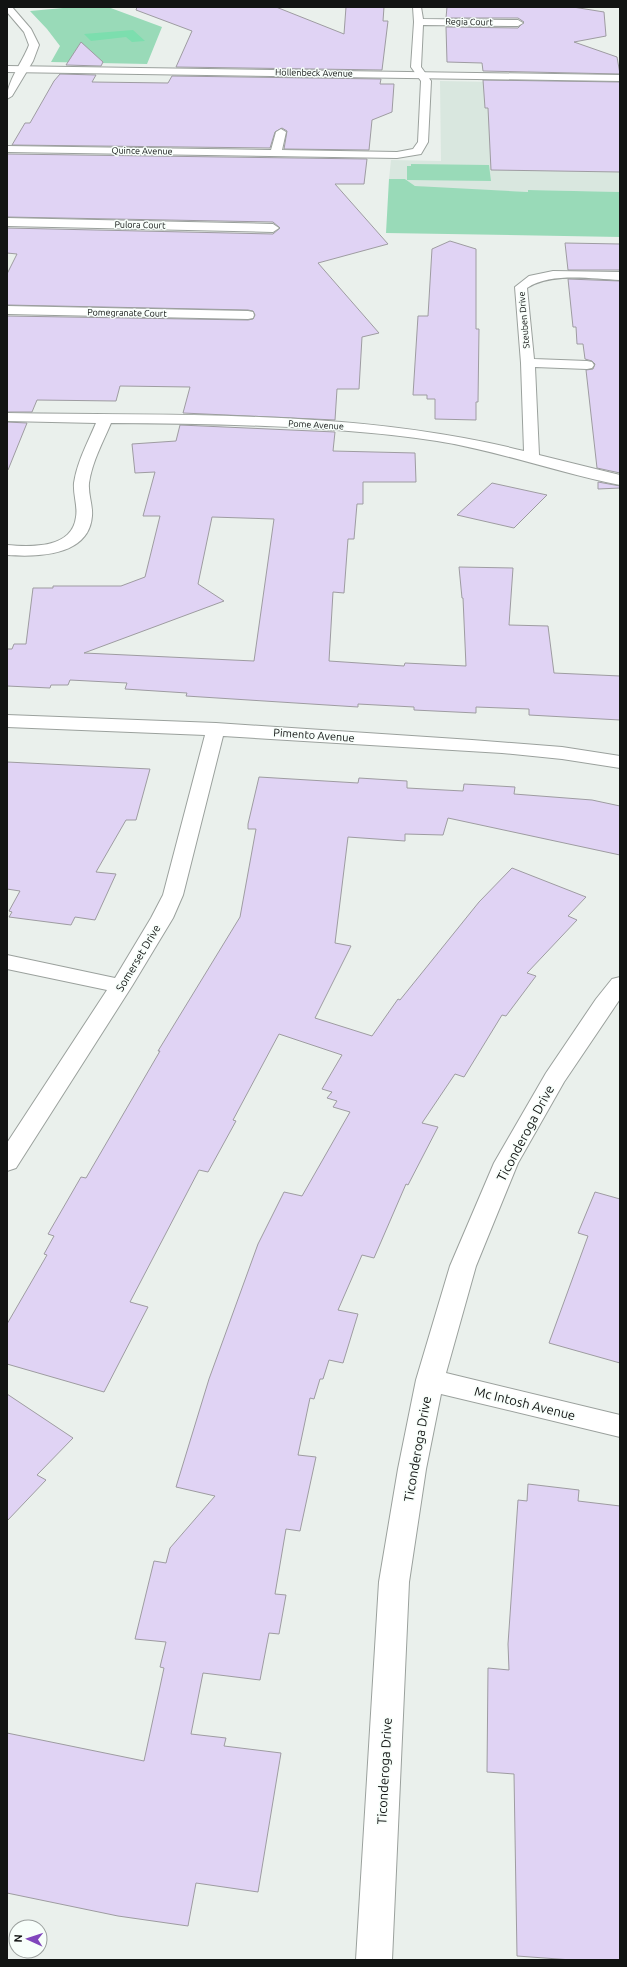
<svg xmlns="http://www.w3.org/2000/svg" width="627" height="1967" viewBox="0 0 627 1967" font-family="Ubuntu,sans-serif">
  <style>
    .built { fill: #d9e7df }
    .green { fill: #99dab8 }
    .water { fill: #7cdeae }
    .building { fill: #e0d3f4; stroke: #9e9ca1; fill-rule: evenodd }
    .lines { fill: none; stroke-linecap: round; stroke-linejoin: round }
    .street-casing { stroke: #9ba19d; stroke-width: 2 }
    .secondary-casing { stroke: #9ba19d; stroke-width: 2 }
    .street { fill: #fff; fill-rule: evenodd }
    .secondary { fill: #fff; fill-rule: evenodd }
    .labels { text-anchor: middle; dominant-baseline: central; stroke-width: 3; stroke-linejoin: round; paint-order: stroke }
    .far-street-label { font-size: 9px; fill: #121413; stroke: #f7fefa }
    .street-label { font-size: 11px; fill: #121413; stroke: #f7fefa }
    .near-street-label { font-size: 13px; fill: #121413; stroke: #f7fefa }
  </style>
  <rect width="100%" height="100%" fill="#eaf0ec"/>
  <polygon class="built" points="440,81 620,84 620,192 528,190 528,192 432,188 415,186 405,179 389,179 391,160 441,161"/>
  <g class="green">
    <polygon points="74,7 108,7 162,27 147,64 51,62 60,46 47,29 30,11"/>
    <polygon points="411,164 489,165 491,181 407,180 407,166 411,166"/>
    <polygon points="389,179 405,179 415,186 528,192 528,190 620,192 620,237 386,233"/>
  </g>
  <polygon class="water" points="133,30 145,41 132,42 126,37 91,41 84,34"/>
  <g class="building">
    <polygon points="137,7 276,7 344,34 346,7 384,7 383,21 388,21 382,70 176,67 192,31 136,10"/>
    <polygon points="447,7 573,7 604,12 606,36 574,42 617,57 620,74 483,71 482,63 447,62 446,27 518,28 524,22 518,18 446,18"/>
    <polygon points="81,42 103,62 101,66 66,65"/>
    <polygon points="60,74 96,75 92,82 168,83 172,76 381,79 380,84 394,84 392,112 372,120 369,150 284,149 287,131 282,128 275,132 270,148 12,145 25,123 30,123 54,81"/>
    <polygon points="483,80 620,82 620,172 491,170 488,108 485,108"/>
    <polygon points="7,154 367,159 364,184 335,184 388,244 318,263 379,333 362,337 359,389 337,389 335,420 183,413 190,387 120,386 116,401 37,400 32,412 7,412 7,316 248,320 253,319 255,315 253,311 248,310 7,305 7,274 17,254 7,253 7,228 273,234 280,228 273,222 7,217"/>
    <polygon points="450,241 476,249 476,329 479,329 478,402 476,402 476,420 435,419 435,399 427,399 427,395 413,395 418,316 428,316 432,249"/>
    <polygon points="565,243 620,244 620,270 568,270"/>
    <polygon points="568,279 620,281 620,473 597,468 586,370 593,369 595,364 592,361 585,359 583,344 577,344 576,327 573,327"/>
    <polygon points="7,422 27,423 8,470 7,469"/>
    <path d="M 180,425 L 335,432 L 333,451 L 415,453 L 416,482 L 363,482 L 363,504 L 357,504 L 354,539 L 348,539 L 344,593 L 333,592 L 329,661 L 404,666 L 405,663 L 466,666 L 463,598 L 462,598 L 459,567 L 513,568 L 509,625 L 548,626 L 554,673 L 620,676 L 620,720 L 529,715 L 529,709 L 476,707 L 476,713 L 414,710 L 414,707 L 358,704 L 358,707 L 186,696 L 187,693 L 125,689 L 127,683 L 70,680 L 68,685 L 51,685 L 50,688 L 7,686 L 7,649 L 12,649 L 14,644 L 26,644 L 33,588 L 53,588 L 53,586 L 121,586 L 145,577 L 160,516 L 143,516 L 155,472 L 135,473 L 132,444 L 176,441 ZM 212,517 L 274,519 L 254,661 L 84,653 L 224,601 L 198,584 Z"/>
    <polygon points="598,482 620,486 620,488 598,489"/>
    <polygon points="492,483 547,495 514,528 457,515"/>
    <polygon points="7,762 150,769 136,820 126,820 96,872 116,874 95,920 75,917 71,925 9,917 12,912 9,911 20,891 7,889"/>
    <polygon points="259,777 358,783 359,778 407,781 407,788 463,791 464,784 515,787 514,794 592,800 620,806 620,855 448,818 443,835 405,834 405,841 348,837 335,943 351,946 315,1018 372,1036 398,999 400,1000 479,902 512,868 586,897 568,916 577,920 527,973 536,976 506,1016 502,1015 464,1077 455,1074 422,1123 438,1127 408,1185 406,1184 374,1258 362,1255 338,1310 358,1314 343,1363 329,1360 323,1379 320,1379 314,1399 310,1398 298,1455 316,1457 300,1531 286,1529 275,1594 286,1595 279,1634 269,1633 260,1680 203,1673 191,1734 226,1738 224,1746 281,1753 258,1892 196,1883 188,1926 118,1916 7,1893 7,1733 144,1761 164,1668 160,1667 166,1642 135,1639 154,1561 166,1563 170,1548 215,1496 176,1487 209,1379 258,1244 284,1192 302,1196 350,1112 333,1107 337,1101 327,1098 332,1092 322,1089 342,1055 279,1034 233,1120 236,1121 208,1172 199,1170 130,1302 148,1307 104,1392 7,1364 7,1324 47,1255 44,1254 54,1236 48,1234 81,1177 86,1178 160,1051 158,1051 240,917 256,829 248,829 248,824"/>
    <polygon points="595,1192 620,1199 620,1363 549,1343 588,1236 578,1233"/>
    <polygon points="7,1394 73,1438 37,1475 46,1480 7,1521"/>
    <polygon points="528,1484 579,1490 578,1501 620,1506 620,1960 572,1960 517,1956 514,1774 487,1772 488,1668 509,1670 508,1644 518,1500 527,1501"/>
  </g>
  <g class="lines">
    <defs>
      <g id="street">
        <path d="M 7,7 L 12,7 L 31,29 L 39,45 L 33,61 L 12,96 L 7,99 C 7,81 22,63 29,45 L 24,32 L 7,12 Z"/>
        <polygon points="413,7 421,7 423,19 518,20 523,23 518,26 423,25 421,67 431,81 428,142 421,154 397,158 7,152 7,146 271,150 276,132 281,129 286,132 282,150 397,152 413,149 418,142 421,81 411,67 414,22"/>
        <polygon points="7,218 273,224 279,228 273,232 7,226"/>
        <path d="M 553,271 L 620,272 L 620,280 C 592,279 551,272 527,288 L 534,359 L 587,361 L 592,362 L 594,365 L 592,368 L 587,369 L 535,367 L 539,455 L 620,475 L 620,485 C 558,473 500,451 437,441 C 329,425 220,424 111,423 C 103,442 92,462 89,483 C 88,495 93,505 92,516 C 89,557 36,557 7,555 L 7,545 C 31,547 72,549 76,517 C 78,506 73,495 74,483 C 77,462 88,442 96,423 L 7,421 L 7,413 C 180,416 356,409 524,451 L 521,363 L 515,287 L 529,276 Z"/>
        <polygon points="7,306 248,311 253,312 254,315 253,318 248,319 7,314"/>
        <polygon points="7,715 216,723 472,740 562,747 620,756 620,768 562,759 502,753 223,736 183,895 173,918 132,986 16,1168 7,1171 7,1143 107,990 7,969 7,955 115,978 151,918 163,895 205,735 7,727"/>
        <polygon points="620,977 620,999 564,1082 518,1163 476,1266 446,1373 620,1415 620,1437 441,1394 426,1469 409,1582 392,1960 356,1960 379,1582 398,1469 416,1380 450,1266 494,1163 546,1073 596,999 612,979"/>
      </g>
      <polygon id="secondary" points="7,66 620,75 620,81 7,72"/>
    </defs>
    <use href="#street" class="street-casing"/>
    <use href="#secondary" class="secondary-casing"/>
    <use href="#street" class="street"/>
    <use href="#secondary" class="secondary"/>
  </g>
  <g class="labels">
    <g class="far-street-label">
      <text transform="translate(469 22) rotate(1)">Regia Court</text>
      <text transform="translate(314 73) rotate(1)">Hollenbeck Avenue</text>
      <text transform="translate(142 151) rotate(1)">Quince Avenue</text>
      <text transform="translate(140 225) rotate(1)">Pulora Court</text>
      <text transform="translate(127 313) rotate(1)">Pomegranate Court</text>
      <text transform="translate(524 320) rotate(-95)">Steuben Drive</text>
      <text transform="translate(316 425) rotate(3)">Pome Avenue</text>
    </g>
    <g class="street-label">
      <text transform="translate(314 735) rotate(4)">Pimento Avenue</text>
      <text transform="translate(138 958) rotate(-59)">Somerset Drive</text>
    </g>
    <g class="near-street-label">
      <text transform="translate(525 1133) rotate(-62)">Ticonderoga Drive</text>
      <text transform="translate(525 1403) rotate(14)">Mc Intosh Avenue</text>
      <text transform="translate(417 1449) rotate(-80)">Ticonderoga Drive</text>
      <text transform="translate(384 1771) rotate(-87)">Ticonderoga Drive</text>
    </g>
  </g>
  <rect width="627" height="1967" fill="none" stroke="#121413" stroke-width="16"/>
  <g transform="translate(28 1939) rotate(273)"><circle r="19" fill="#f7fefa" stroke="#9ba09e"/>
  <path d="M0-3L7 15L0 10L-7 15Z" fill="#8046bc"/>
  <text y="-6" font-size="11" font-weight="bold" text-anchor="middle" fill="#121413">N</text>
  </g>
</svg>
